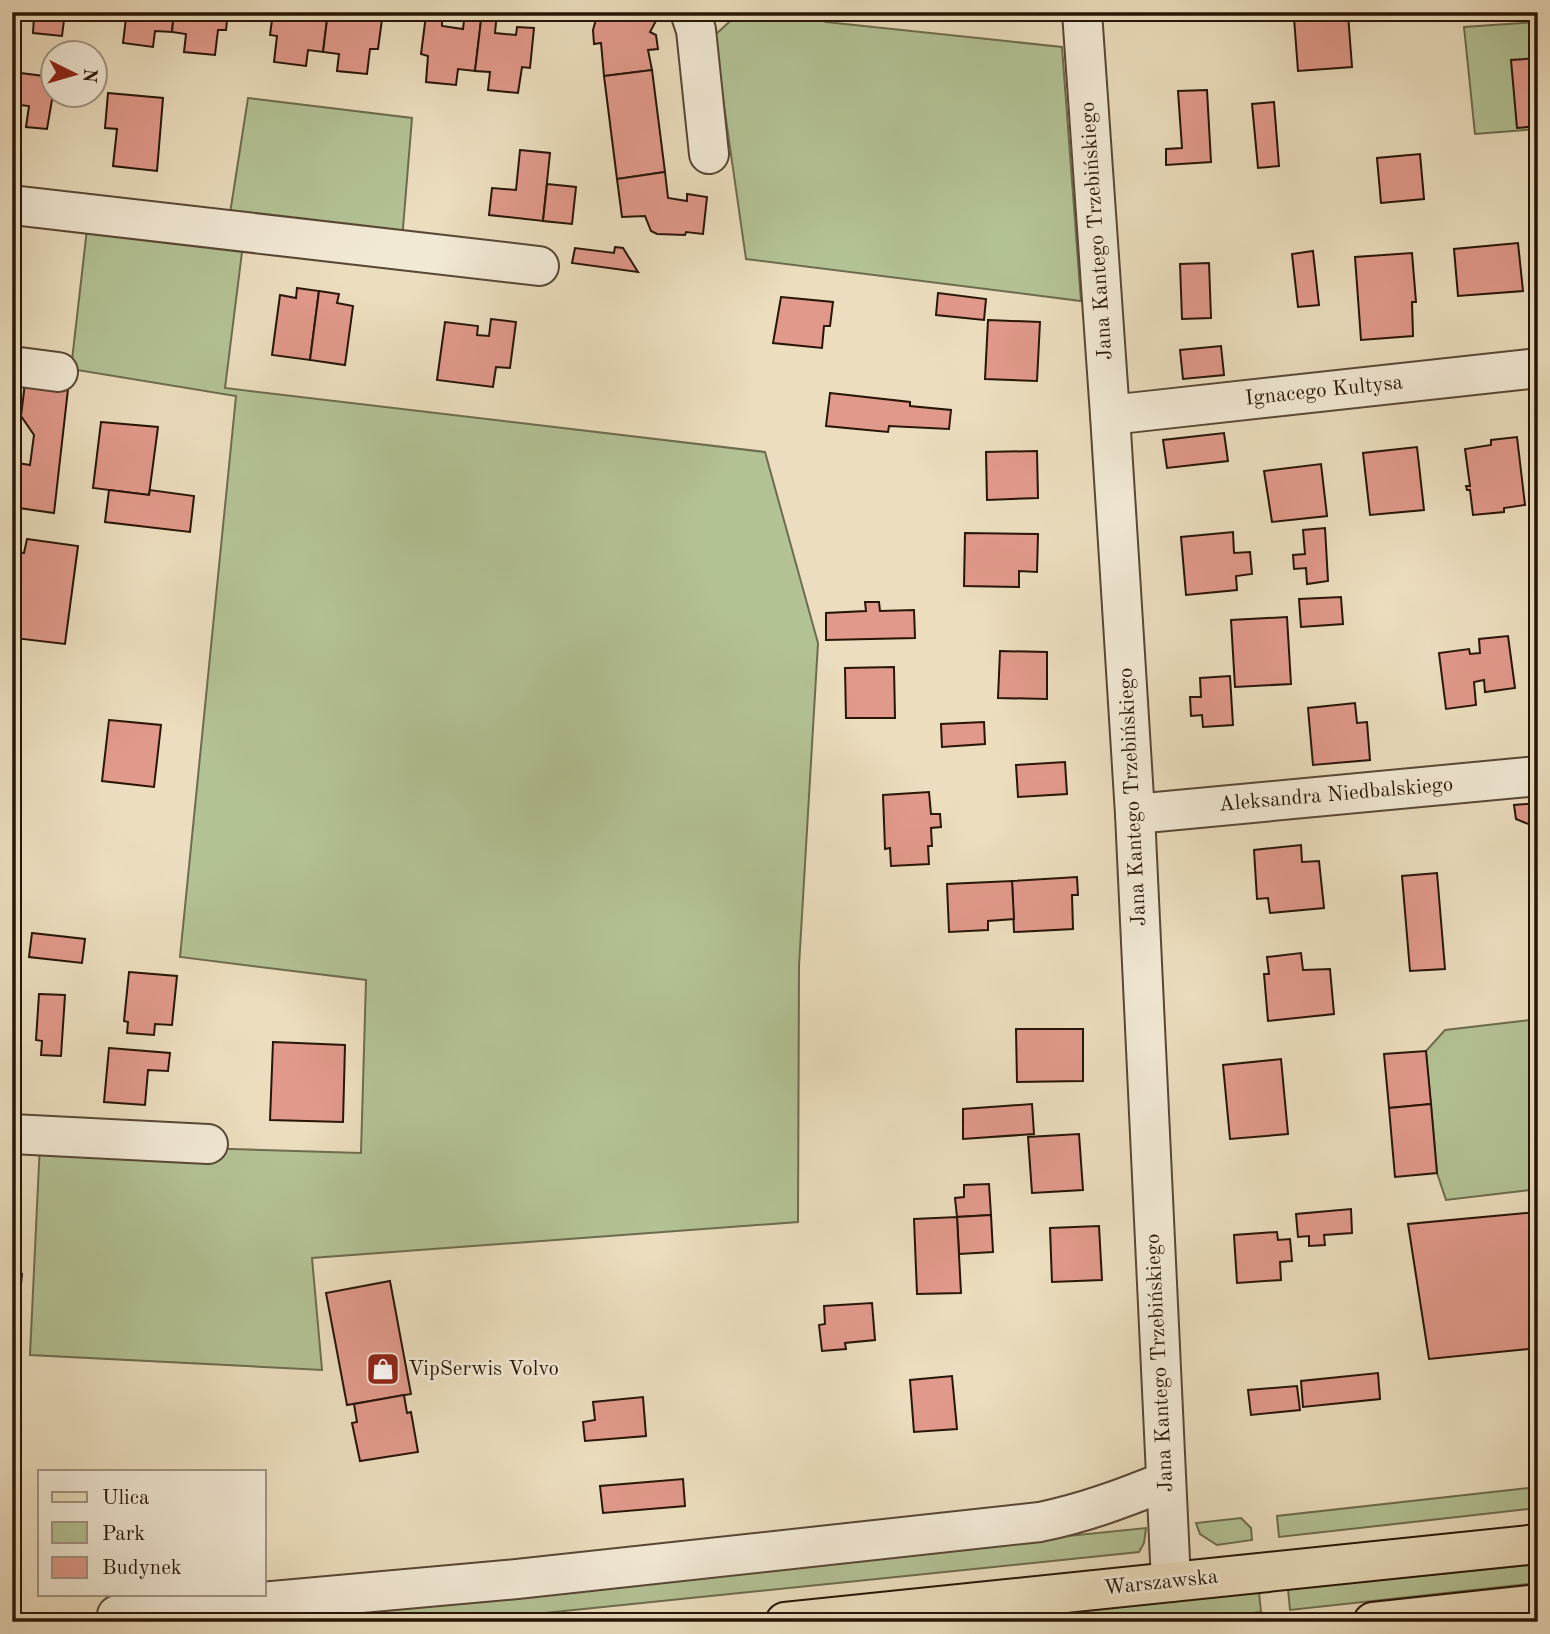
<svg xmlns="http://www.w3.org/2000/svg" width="1550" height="1634" viewBox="0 0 1550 1634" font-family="'Old Standard TT',serif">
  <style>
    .green { fill: #b3c295; stroke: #6d6c4e; stroke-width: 2 }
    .building { fill: #e1998b; stroke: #271506; stroke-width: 2 }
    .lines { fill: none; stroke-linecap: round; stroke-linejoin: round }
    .minor-casing { stroke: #584734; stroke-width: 42 }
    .major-casing { stroke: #271506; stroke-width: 42 }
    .minor { stroke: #f2e9d5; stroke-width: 38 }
    .major { stroke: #ebddbe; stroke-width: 38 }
    .labels { text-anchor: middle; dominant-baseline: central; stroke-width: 5; stroke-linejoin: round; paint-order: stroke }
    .street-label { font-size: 21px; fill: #271506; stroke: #f2e9d5 }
    .poi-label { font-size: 21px; fill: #271506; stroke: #f2e9d5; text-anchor: start }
  </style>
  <rect width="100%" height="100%" fill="#ebddbe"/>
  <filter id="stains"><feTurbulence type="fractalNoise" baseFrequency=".00286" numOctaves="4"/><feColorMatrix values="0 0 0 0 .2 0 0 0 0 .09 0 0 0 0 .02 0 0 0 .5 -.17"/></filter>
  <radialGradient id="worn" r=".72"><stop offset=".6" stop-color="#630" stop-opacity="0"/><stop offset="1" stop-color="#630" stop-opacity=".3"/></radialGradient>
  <g class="green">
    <polygon points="740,12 806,12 826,22 1062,47 1081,301 746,259 714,36"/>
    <polygon points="1538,22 1538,129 1475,134 1464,27"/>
    <polygon points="248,98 412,118 402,240 246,220 225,388 765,452 818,643 799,966 798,1222 312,1258 322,1370 30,1355 40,1143 361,1153 366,980 180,957 236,396 71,369 90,203 229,220"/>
    <polygon points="1538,1019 1538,1189 1446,1200 1437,1173 1426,1051 1445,1030"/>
    <polygon points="1538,1487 1538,1508 1279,1537 1277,1516"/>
    <polygon points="1241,1518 1251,1528 1252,1540 1217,1545 1200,1534 1196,1523"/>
    <polygon points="1146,1528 1144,1543 1139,1552 458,1622 219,1622"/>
    <polygon points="1538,1564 1538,1583 1290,1610 1288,1589"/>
    <polygon points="1259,1592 1261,1612 1172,1622 974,1622"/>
  </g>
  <g class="building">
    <polygon points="20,12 65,12 62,36 33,33 34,16"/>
    <polygon points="119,12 174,12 172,32 155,31 153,47 123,43 126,18 118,17"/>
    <polygon points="174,12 228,12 226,30 218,30 215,55 184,52 186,34 172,32"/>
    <polygon points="273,12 328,12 323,52 308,50 306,66 274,62 277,36 270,35"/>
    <polygon points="328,12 344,12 365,17 365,12 383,12 378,49 370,49 367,74 337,71 339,54 323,52"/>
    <polygon points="465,12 482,12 475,71 458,69 456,85 426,82 428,56 421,54 426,15 442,17 442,26 463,29"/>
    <polygon points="482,12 497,12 495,33 516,35 517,27 534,28 530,68 522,67 518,93 488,90 490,72 475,71"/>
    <polygon points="598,12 611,14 612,12 648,12 658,17 650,32 656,35 658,49 648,50 652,70 604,76 601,43 594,44 593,30"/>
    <polygon points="1348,14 1352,67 1298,71 1294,18"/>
    <polygon points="1538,58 1538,126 1517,128 1511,60"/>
    <polygon points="652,70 665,172 617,179 604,76"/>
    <polygon points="12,72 52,77 53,94 47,129 26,127 29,106 12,104"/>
    <polygon points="1207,90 1211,162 1166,165 1166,149 1182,148 1178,91"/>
    <polygon points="108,93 163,98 157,171 113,166 117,129 105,128"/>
    <polygon points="1274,102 1279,166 1258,168 1252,104"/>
    <polygon points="520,150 550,153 543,221 489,215 492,188 516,190"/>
    <polygon points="1420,154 1424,199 1381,203 1377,158"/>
    <polygon points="665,172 668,198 687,201 687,194 707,197 703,234 686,232 685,235 657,234 651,231 645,216 622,217 617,179"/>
    <polygon points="547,184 576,187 572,224 543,221"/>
    <polygon points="1518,243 1523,291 1458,296 1454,249"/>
    <polygon points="615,247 623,248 638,272 572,263 575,248 614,253"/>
    <polygon points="1313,251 1319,305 1298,307 1292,254"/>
    <polygon points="1412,253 1416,302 1412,302 1413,336 1361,340 1355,257"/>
    <polygon points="1209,263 1211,318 1182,319 1180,264"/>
    <polygon points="297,288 319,291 310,360 272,355 280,295 296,298"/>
    <polygon points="319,291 339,294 337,303 353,306 345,365 310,360"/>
    <polygon points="938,293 986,299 984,320 936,315"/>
    <polygon points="781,297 833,302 830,326 824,326 822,348 773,343"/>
    <polygon points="491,319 516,322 510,368 496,367 493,387 437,380 445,322 478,326 477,335 489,336"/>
    <polygon points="988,320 1040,322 1037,381 985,379"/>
    <polygon points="1221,346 1224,375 1183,379 1180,350"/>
    <polygon points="25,383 68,389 54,513 12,507 12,462 30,465 34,435 21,416"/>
    <polygon points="830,393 910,402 910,406 951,410 949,429 889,426 888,432 826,426"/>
    <polygon points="101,422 158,427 149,495 93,488"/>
    <polygon points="1224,433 1228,461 1167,468 1163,440"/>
    <polygon points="1517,437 1525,505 1504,508 1504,512 1473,515 1470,490 1467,490 1466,486 1470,486 1465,449 1491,445 1491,440"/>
    <polygon points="1417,447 1424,510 1370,515 1363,453"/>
    <polygon points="1037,451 1038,498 987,500 986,452"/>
    <polygon points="1321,464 1327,516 1272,522 1264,471"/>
    <polygon points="109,490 149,495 150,490 194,496 190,532 105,522"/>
    <polygon points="1325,528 1328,581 1307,584 1306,568 1294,569 1293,555 1305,554 1303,530"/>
    <polygon points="1233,532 1234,553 1250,552 1252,574 1236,576 1237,590 1186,595 1181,537"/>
    <polygon points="965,533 1038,534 1037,572 1019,571 1019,587 964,586"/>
    <polygon points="27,539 78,546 65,644 14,638 16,623 12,622 12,552 24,553"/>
    <polygon points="1341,597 1343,624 1301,627 1299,599"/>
    <polygon points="865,602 879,602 880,611 914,610 915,638 826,640 826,613 866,611"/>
    <polygon points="1287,617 1291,684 1235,687 1231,620"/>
    <polygon points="1508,636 1515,688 1485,692 1484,680 1474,682 1476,705 1446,709 1439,653 1469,649 1470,654 1480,653 1479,639"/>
    <polygon points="1000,651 1047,652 1047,699 998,698"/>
    <polygon points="894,667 895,718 846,718 845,668"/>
    <polygon points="1230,676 1233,725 1203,727 1202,715 1191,716 1190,697 1201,697 1200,678"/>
    <polygon points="1355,703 1357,723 1367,722 1370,760 1313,765 1308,708"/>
    <polygon points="109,720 161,725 154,787 102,781"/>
    <polygon points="984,722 985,744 942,747 941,724"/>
    <polygon points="1065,762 1067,794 1018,797 1016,765"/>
    <polygon points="929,792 931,814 940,814 941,827 931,828 932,846 928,846 929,864 891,866 890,848 885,849 883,795"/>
    <polygon points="1538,803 1538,828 1516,819 1514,805"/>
    <polygon points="1301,845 1302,862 1319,861 1324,908 1270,913 1268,898 1257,899 1254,850"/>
    <polygon points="1437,873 1445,969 1410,971 1402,876"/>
    <polygon points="1077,877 1078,895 1072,895 1073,929 1014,932 1012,881"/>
    <polygon points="1012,881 1014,919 988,921 988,930 949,932 947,884"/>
    <polygon points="32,933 85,939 82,963 29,957"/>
    <polygon points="1301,953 1303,970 1330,969 1334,1014 1268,1021 1264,974 1269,974 1267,957"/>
    <polygon points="129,972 177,976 172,1025 155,1024 154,1035 127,1033 128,1022 124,1021"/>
    <polygon points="39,994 65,995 61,1056 41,1055 42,1041 36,1040"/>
    <polygon points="1016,1029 1083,1029 1083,1081 1017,1082"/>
    <polygon points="273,1042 345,1045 343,1122 270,1120"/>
    <polygon points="109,1048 170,1053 168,1071 148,1070 145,1105 104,1102"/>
    <polygon points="1426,1051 1431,1104 1389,1108 1384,1054"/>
    <polygon points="1281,1059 1288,1134 1230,1139 1223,1065"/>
    <polygon points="1032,1104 1034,1134 963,1139 963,1109"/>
    <polygon points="1431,1104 1437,1173 1395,1177 1389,1108"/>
    <polygon points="1079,1134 1083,1190 1032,1193 1028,1137"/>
    <polygon points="989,1184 991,1215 957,1217 955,1198 964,1197 964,1185"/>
    <polygon points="1351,1209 1352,1233 1324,1235 1325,1245 1309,1246 1309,1236 1298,1237 1296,1214"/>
    <polygon points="1538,1212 1538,1348 1429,1359 1408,1224"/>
    <polygon points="991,1215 993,1252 959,1254 957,1217"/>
    <polygon points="957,1217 961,1293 917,1294 914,1219"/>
    <polygon points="1099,1226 1102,1280 1052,1282 1050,1228"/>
    <polygon points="1277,1232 1278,1240 1290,1239 1292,1261 1280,1262 1281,1280 1237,1283 1234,1235"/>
    <polygon points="12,1273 22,1274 13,1364 12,1363"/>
    <polygon points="390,1281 411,1394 347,1405 326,1293"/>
    <polygon points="872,1303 875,1340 845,1343 846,1349 822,1351 819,1325 825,1324 824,1306"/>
    <polygon points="1378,1373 1380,1399 1303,1407 1301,1381"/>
    <polygon points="952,1376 957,1429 914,1432 910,1380"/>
    <polygon points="1297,1386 1300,1410 1251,1415 1248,1390"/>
    <polygon points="404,1395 407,1413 411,1412 418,1452 360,1461 352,1423 357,1422 354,1404"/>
    <polygon points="643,1397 646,1436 585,1441 583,1422 595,1420 593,1402"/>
    <polygon points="683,1479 685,1506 603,1513 600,1486"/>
  </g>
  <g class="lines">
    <defs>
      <g id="minor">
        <polyline points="690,12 696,30 709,154"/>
        <polyline points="1082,12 1110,415 1135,814 1171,1582"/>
        <polyline points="12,205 539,266"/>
        <polyline points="12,366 58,372"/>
        <polyline points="1110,415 1538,368"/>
        <polyline points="1135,814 1538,776"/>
        <polyline points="12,1134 208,1144"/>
        <path d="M 118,1622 L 117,1615 L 517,1579 L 1040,1522 C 1084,1513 1124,1498 1166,1481"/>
      </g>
      <g id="major">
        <polyline points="785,1622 1538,1544"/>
        <polyline points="1373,1622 1538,1604"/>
      </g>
    </defs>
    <use href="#minor" class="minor-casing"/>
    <use href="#major" class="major-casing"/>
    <use href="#minor" class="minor"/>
    <use href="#major" class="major"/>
  </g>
  <defs>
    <symbol id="shop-square" viewBox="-11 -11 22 22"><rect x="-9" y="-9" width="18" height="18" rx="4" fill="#8f2418" stroke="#f2e9d5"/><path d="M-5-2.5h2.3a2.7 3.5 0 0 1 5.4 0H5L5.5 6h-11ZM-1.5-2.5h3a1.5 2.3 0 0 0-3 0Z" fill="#fff"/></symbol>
  </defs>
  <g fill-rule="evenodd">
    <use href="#shop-square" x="364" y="1350" width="38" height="38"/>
  </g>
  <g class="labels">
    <g class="street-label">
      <text transform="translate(1097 231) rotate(-94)">Jana Kantego Trzebińskiego</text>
      <text transform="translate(1324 391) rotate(-6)">Ignacego Kultysa</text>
      <text transform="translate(1336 795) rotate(-5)">Aleksandra Niedbalskiego</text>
      <text transform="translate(1133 797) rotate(-93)">Jana Kantego Trzebińskiego</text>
      <text transform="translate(1160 1363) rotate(-93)">Jana Kantego Trzebińskiego</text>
      <text transform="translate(1161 1583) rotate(-6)">Warszawska</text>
    </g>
    <g class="poi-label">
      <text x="408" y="1369">VipSerwis Volvo</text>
    </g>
  </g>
  <rect width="1550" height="1634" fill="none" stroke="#ebddbe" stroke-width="42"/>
  <rect x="14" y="14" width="1522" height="1606" fill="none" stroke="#271506" stroke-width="3.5"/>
  <rect x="21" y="21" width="1508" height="1592" fill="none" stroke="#271506" stroke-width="2"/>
  <rect x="38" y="1470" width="228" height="126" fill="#f2e9d5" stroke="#a19482" stroke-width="2"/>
  <rect x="52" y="1492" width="35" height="10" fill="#ebddbe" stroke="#a19482" stroke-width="2"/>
  <text x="102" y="1504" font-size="21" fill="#271506">Ulica</text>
  <rect x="52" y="1522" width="35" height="21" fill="#b3c295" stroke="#a19482" stroke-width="2"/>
  <text x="102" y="1540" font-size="21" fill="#271506">Park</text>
  <rect x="52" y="1557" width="35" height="21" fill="#e1998b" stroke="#a19482" stroke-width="2"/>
  <text x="102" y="1574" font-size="21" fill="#271506">Budynek</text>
  <g transform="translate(74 74) rotate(95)"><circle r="33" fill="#f2e9d5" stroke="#a19482" stroke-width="2"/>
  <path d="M0-5L12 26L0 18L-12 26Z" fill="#8f2418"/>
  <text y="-10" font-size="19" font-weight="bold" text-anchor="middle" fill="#271506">N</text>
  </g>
  <rect width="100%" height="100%" filter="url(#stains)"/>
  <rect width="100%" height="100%" fill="url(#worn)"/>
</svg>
